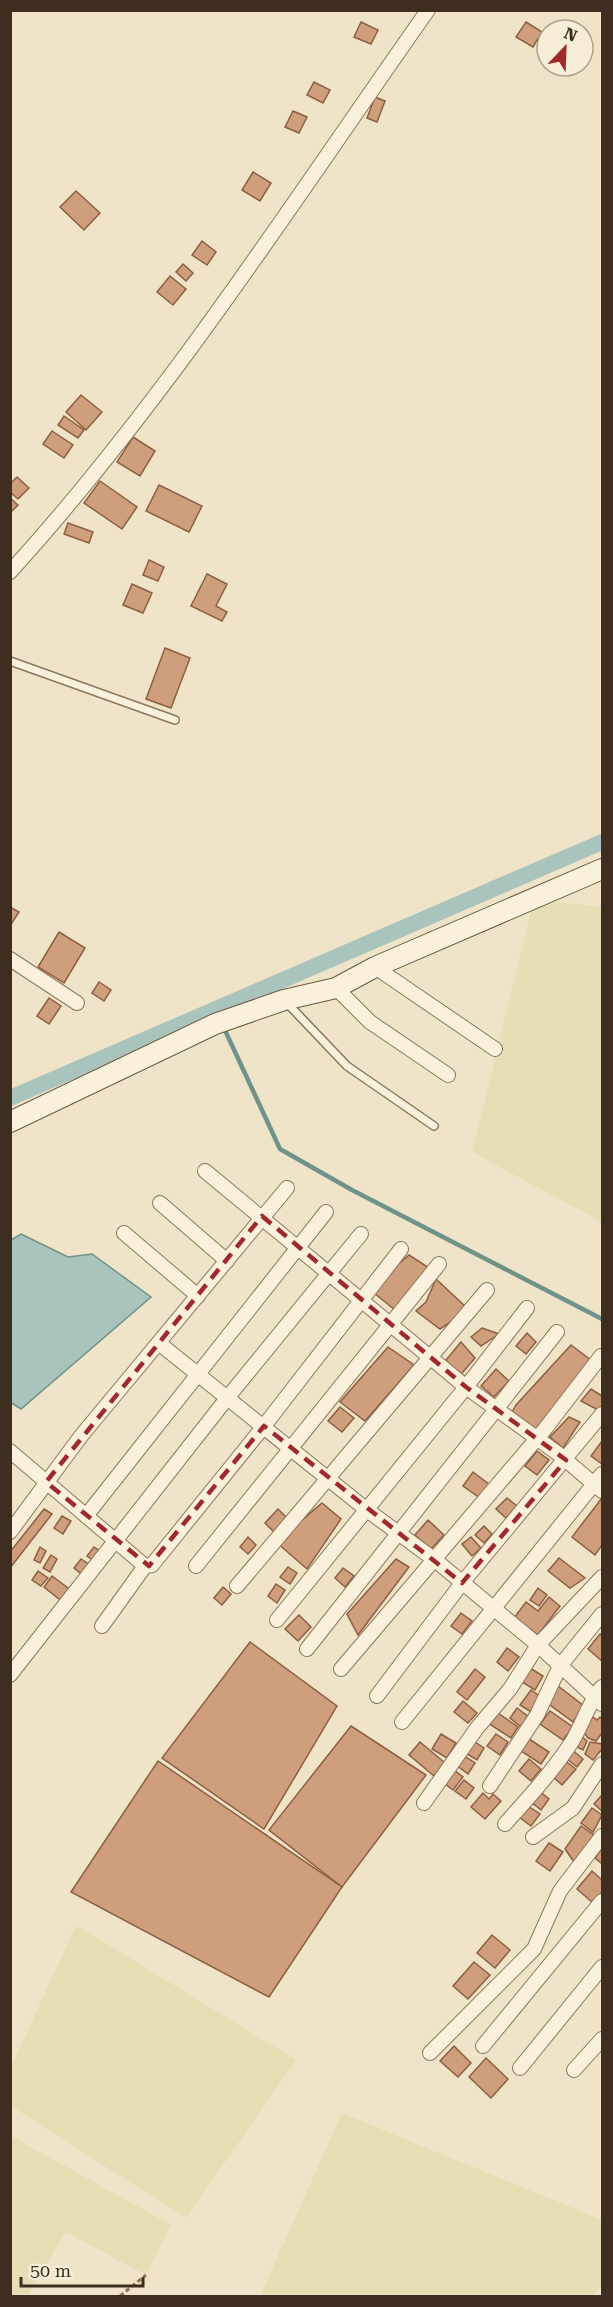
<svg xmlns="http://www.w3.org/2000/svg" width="613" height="2307" viewBox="0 0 613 2307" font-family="'Roboto Serif',serif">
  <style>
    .farmland { fill: #e6deb5 }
    .water { fill: #a9c4bc; stroke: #6f938a; stroke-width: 1.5 }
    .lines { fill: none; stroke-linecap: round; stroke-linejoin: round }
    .stream { stroke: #6f938a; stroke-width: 4.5 }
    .canal { stroke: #a9c4bc; stroke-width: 16 }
    .building { fill: #cf9f7d; stroke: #8d5f41; stroke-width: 1.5 }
    .service-casing { stroke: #8d765c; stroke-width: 10 }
    .minor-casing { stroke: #8d765c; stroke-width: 16 }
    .secondary-casing { stroke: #6f573f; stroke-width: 22 }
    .path { stroke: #8d765c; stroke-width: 3; stroke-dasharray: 4.5 3; stroke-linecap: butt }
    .service { stroke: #faf1dc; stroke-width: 7 }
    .minor { stroke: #faf1dc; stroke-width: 14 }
    .secondary { stroke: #faf1dc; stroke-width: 20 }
    .marked { fill: none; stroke: #9e2a2b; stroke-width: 4.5; stroke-dasharray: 12 8; stroke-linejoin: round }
  </style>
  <rect width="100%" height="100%" fill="#f0e4c8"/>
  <g class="farmland">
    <polygon points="534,899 602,907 602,1222 472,1152"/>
    <polygon points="76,1925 296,2060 186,2218 11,2106 11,2067"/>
    <polygon points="342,2113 602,2220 602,2285 593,2296 260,2296"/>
    <polygon points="11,2136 171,2225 146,2275 66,2232 27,2296 11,2296"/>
  </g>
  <polygon class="water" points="21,1234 68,1257 92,1254 151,1297 21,1409 10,1402 11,1240"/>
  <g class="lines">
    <polyline class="stream" points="223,1026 280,1149 352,1190 602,1319"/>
    <polyline class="canal" points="10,1098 602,842"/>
  </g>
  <g class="building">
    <polygon points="361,22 378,30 371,44 354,37"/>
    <polygon points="526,22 542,32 533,47 516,37"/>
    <polygon points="314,82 330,90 323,103 307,95"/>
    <polygon points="375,97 385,101 377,122 367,118"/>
    <polygon points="293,111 307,117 299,133 285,127"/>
    <polygon points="253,172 271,183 260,201 242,190"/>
    <polygon points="76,191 100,213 84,230 60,207"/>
    <polygon points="202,241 216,252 207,265 192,255"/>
    <polygon points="183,264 193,273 186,281 176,272"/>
    <polygon points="170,276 186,289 173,305 157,292"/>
    <polygon points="81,395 102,412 86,430 66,412"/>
    <polygon points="64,416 84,430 78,438 58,425"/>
    <polygon points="52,431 73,445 64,458 43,444"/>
    <polygon points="133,437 155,451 140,476 117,462"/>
    <polygon points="17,477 29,488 18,499 10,492 10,484"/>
    <polygon points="100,481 137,507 122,529 84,503"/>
    <polygon points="159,485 202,506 189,532 146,511"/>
    <polygon points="10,498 18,505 10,513"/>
    <polygon points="68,523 93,532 89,543 64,534"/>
    <polygon points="149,560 164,567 158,581 143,575"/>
    <polygon points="207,574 227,584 216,606 227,612 222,621 191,606"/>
    <polygon points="132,584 152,593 143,613 123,605"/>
    <polygon points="165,648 190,658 171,708 146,699"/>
    <polygon points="10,907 19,912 10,926"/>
    <polygon points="59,932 85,948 64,983 38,967"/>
    <polygon points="99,982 111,990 104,1001 92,993"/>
    <polygon points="49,998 61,1006 49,1024 37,1016"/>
    <polygon points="409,1255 429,1268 400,1314 369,1289"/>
    <polygon points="436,1279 469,1310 440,1329 416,1311 426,1302"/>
    <polygon points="482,1328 499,1334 481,1346 471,1337"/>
    <polygon points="527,1333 536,1342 526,1354 516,1346"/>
    <polygon points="461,1342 475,1358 457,1379 446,1360"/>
    <polygon points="571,1345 592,1361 533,1436 511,1414 516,1405"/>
    <polygon points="388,1347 414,1365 365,1421 340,1402"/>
    <polygon points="496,1369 509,1381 494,1397 481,1386"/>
    <polygon points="591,1389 602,1396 602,1408 600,1411 581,1401"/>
    <polygon points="340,1407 354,1418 342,1432 328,1421"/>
    <polygon points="569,1417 580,1422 563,1448 550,1437"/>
    <polygon points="602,1441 602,1464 591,1456"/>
    <polygon points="537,1451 549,1460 537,1475 525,1466"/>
    <polygon points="473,1472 490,1485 480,1498 463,1486"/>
    <polygon points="507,1498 517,1506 506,1518 496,1509"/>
    <polygon points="602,1498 602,1545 595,1555 572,1537"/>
    <polygon points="322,1503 341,1519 307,1569 276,1542"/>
    <polygon points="44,1509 52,1514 10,1568 10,1552"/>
    <polygon points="278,1509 288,1519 275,1533 265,1523"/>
    <polygon points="62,1516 71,1521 63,1534 54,1528"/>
    <polygon points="428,1520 444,1535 431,1549 415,1535"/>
    <polygon points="484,1526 492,1534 484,1543 475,1535"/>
    <polygon points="248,1537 256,1545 248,1554 240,1547"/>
    <polygon points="471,1537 481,1548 472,1556 462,1544"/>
    <polygon points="40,1547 46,1551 40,1563 34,1560"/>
    <polygon points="94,1547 100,1551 93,1560 87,1556"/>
    <polygon points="51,1555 57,1559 50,1572 43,1568"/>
    <polygon points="559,1558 585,1578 570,1588 548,1571"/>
    <polygon points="81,1559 90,1565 83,1575 74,1568"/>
    <polygon points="396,1559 409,1567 358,1635 347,1614"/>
    <polygon points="288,1567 297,1573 290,1584 280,1577"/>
    <polygon points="343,1568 354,1576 345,1587 335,1578"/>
    <polygon points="38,1571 48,1578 41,1586 32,1580"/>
    <polygon points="52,1576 72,1591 64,1603 44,1587"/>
    <polygon points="276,1584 285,1590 277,1603 268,1596"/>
    <polygon points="223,1587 231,1594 222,1605 214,1598"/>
    <polygon points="538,1588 547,1595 539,1606 530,1600"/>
    <polygon points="549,1597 560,1606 538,1635 514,1618 526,1602 538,1611"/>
    <polygon points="461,1613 472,1621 462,1634 451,1626"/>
    <polygon points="299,1615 311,1627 298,1641 285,1629"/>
    <polygon points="600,1634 602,1636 602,1661 588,1649"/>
    <polygon points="250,1642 337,1706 264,1829 162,1758"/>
    <polygon points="507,1648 519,1657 508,1671 497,1662"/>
    <polygon points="530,1668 543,1676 535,1690 522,1682"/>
    <polygon points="475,1669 485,1677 467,1700 457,1692"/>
    <polygon points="558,1686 584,1706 573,1722 546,1702"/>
    <polygon points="531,1690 541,1697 531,1712 520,1705"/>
    <polygon points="463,1701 477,1713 468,1723 454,1712"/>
    <polygon points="517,1708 529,1717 521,1727 510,1718"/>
    <polygon points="495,1711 518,1727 511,1738 488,1723"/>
    <polygon points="550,1711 573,1727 563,1740 540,1724"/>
    <polygon points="593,1717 597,1720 600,1717 602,1719 602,1733 596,1741 588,1738 582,1730"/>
    <polygon points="351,1726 426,1775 342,1887 269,1830"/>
    <polygon points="441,1734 456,1743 447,1758 432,1749"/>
    <polygon points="496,1734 508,1742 500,1755 487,1746"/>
    <polygon points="580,1735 587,1741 583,1750 575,1746"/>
    <polygon points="526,1737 549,1752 541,1764 518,1749"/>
    <polygon points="472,1740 484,1748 477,1760 464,1752"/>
    <polygon points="420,1742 445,1763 434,1776 409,1755"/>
    <polygon points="590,1742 602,1744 602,1749 593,1760 585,1754"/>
    <polygon points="569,1747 583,1759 577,1767 562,1755"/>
    <polygon points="463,1755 475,1763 468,1774 456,1765"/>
    <polygon points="529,1759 541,1769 531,1781 519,1771"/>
    <polygon points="564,1760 576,1769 562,1785 551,1775"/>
    <polygon points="158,1761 342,1887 269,1997 71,1892"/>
    <polygon points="454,1770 463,1777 453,1790 444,1783"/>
    <polygon points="464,1780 474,1788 466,1799 455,1791"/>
    <polygon points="538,1790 549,1799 541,1810 530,1801"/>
    <polygon points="483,1793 489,1799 493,1794 501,1801 485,1819 471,1807"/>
    <polygon points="601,1796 602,1797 602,1811 594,1804"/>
    <polygon points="528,1806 540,1814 531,1826 519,1817"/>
    <polygon points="592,1808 602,1815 593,1832 581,1823"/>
    <polygon points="581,1826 594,1835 574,1862 565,1849"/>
    <polygon points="549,1843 563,1852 550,1871 536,1861"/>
    <polygon points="602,1848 602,1862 601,1863 595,1858"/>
    <polygon points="592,1871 602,1880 602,1892 593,1903 577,1889"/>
    <polygon points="492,1935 510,1950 495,1968 477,1953"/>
    <polygon points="474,1962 490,1975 468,1999 453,1986"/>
    <polygon points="454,2046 471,2063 458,2077 440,2061"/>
    <polygon points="486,2058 508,2079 491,2098 469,2077"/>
  </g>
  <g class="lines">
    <defs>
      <g id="service">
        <polyline points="10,661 175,720"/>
        <polyline points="287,1003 347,1066 434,1126"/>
      </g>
      <g id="minor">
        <path d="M 10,572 C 167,399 294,200 428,10"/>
        <polyline points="10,959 77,1003"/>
        <polyline points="375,967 495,1049"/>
        <polyline points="336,988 370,1022 448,1075"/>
        <polyline points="205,1171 466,1387 560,1455 602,1491"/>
        <polyline points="160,1203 227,1261"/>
        <polyline points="124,1233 198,1296"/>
        <polyline points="160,1344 367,1510 435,1560 538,1645 602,1704"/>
        <polyline points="10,1451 145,1566 152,1565 264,1426 401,1249"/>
        <polyline points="86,1516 326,1212"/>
        <polyline points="10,1532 81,1436 287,1188"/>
        <polyline points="196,1566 439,1264"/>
        <polyline points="237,1586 487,1290"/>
        <polyline points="277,1620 466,1387 527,1308"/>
        <polyline points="102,1626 145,1566"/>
        <polyline points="307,1649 557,1332"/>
        <polyline points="341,1669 545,1429 601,1356"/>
        <polyline points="10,1675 228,1397 361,1234"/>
        <polyline points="377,1696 462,1583 602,1414"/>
        <polyline points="402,1722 602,1474"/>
        <polyline points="490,1786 537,1715 560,1666 602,1614"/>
        <polyline points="424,1803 477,1728 510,1689 538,1645 602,1577"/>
        <path d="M 505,1824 C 529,1797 554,1770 573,1740 C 583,1723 590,1700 602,1687"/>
        <polyline points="533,1837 573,1808 602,1764"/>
        <polyline points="483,2046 602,1901"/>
        <polyline points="430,2053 534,1949 560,1891 602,1836"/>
        <polyline points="520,2068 602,1967"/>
        <polyline points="574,2070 602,2039"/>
      </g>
      <polyline id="secondary" points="10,1122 215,1024 284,1000 336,988 375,967 602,869"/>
    </defs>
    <use href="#service" class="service-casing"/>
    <use href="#minor" class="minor-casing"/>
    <use href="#secondary" class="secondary-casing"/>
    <polyline class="path" points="120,2296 146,2275"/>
    <use href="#service" class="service"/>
    <use href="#minor" class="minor"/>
    <use href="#secondary" class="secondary"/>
  </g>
  <path class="marked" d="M 262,1216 L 466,1387 L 566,1460 L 462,1583 L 264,1426 L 149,1566 L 46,1482 Z"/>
  <rect width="613" height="2307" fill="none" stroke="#3d2e20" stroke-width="24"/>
  <g transform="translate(565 48) rotate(23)"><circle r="28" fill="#f7eed8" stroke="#ada18e" stroke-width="1.5"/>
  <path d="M0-4.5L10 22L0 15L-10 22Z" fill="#9e2a2b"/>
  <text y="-9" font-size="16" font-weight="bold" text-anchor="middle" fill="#3d2e20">N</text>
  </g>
  <path d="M21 2277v9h122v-9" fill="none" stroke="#3d2e20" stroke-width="3"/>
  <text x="30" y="2277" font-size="18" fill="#3d2e20" stroke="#f7eed8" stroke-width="4.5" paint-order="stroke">50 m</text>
</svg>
